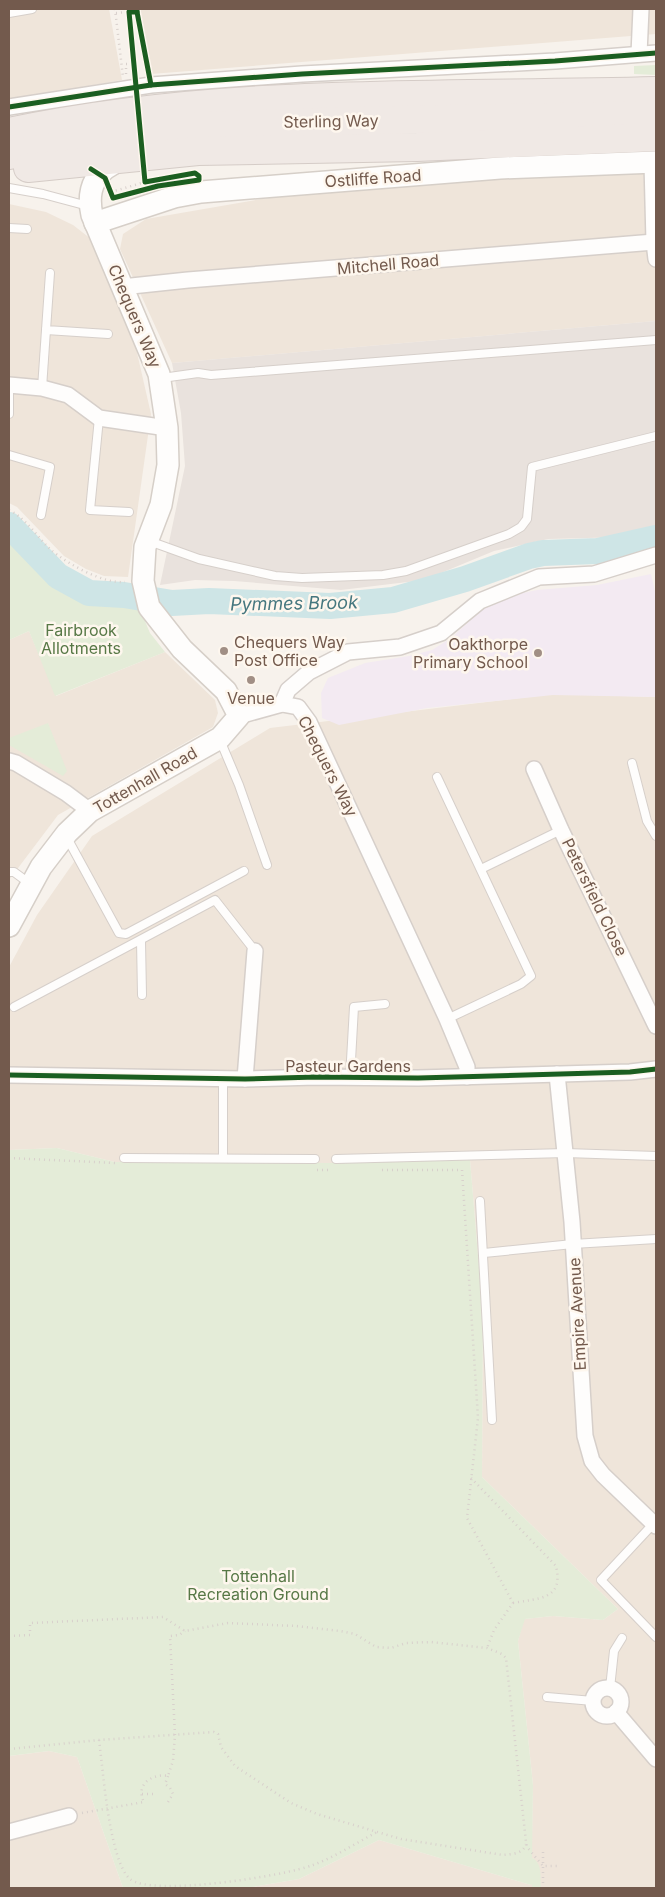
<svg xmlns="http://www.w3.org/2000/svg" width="665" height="1897" viewBox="0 0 665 1897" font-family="Inter,sans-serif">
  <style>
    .residential { fill: #efe5da }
    .industrial { fill: #e9e2dd }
    .education { fill: #f3eaf2 }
    .green { fill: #e4ecd8 }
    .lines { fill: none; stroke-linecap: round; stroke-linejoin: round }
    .river { stroke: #cee5e6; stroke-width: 26 }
    .lane-casing { stroke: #d6cfca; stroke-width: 10 }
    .street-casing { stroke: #d6cfca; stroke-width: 18 }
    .secondary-casing { stroke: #d6cfc8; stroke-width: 24 }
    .highway-casing { stroke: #d5ccc7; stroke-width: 30 }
    .path { stroke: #d8d0cc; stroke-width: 2.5; stroke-dasharray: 1 4; stroke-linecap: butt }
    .lane { stroke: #fefdfc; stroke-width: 8 }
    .street { stroke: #fefdfc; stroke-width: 15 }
    .secondary { stroke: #fefdfc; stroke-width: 21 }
    .highway { stroke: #f0e9e5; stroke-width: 28 }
    .cycleway-casing { stroke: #fef7ee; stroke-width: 8 }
    .cycleway { stroke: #1b5e20; stroke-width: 5 }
    .poi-dot { fill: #a18f85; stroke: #fef7ee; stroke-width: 2 }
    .labels { text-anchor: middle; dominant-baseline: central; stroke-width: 5; stroke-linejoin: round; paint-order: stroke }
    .street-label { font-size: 16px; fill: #735a4d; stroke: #fef7ee }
    .park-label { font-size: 16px; fill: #577846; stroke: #fef7ee }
    .poi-label { font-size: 16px; fill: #735a4d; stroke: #fef7ee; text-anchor: start }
    .water-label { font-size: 18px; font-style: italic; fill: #45777f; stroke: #fef7ee }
  </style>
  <rect width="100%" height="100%" fill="#f7f2ec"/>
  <g class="residential">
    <polygon points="9,9 109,9 122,80 9,100"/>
    <polygon points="140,9 656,9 656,34 151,74"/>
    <polygon points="656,173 656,321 172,363 120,249 123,234 146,219 342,185"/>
    <polygon points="9,204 46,212 73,225 91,239 122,287 151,414 128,577 104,576 86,569 64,556 17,507 9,503"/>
    <polygon points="29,631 56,696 165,652 215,700 218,713 213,727 58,815 9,880 9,640"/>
    <polygon points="554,694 656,697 656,1888 247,1888 299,1879 379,1840 531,1885 533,1785 518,1641 524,1619 553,1616 603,1620 618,1609 482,1477 483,1315 470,1160 334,1163 115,1162 57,1148 9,1150 9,967 37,915 92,836 270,728"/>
    <polygon points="49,1751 77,1757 123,1888 9,1888 9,1756"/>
  </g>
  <polygon class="industrial" points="656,321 656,532 625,537 548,539 494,551 424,580 341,590 234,581 195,580 160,585 185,466 181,413 172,363"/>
  <polygon class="education" points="651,574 656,596 656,697 553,695 427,708 339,725 322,718 321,693 328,678 365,663 409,656 432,650 451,638 485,607 523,593 537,590 597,585"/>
  <g class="green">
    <polygon points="656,65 656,75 634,74 634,66"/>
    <path d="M 9,535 C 16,542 20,551 27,559 C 56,591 99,599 139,607 L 150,633 L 165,652 L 55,696 L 29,631 L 9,640 Z"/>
    <polygon points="48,723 67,771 63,776 9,745 9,738"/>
    <path d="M 57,1148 L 115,1162 L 334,1163 L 470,1160 L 483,1315 L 482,1477 L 618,1609 L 603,1620 L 553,1616 L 525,1619 L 518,1641 L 533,1785 L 532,1858 C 543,1863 540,1878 541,1888 L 532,1888 L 532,1884 L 531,1885 L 379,1840 L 299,1879 L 247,1888 L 123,1888 L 77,1757 L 49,1751 L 9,1756 L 9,1150 Z"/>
  </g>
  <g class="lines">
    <polyline class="river" points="9,525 58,576 89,593 124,595 172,603 209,601 330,606 393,600 465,579 529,556 543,553 598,551 656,538"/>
    <defs>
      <g id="lane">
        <polyline points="9,13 32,9"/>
        <polyline points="9,188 43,194 88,206"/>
        <polyline points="9,228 27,229"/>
        <polyline points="50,273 46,330 108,334"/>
        <polyline points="162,378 198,373 211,375 656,340"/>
        <polyline points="42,388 46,330"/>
        <polyline points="9,414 9,386"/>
        <polyline points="99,418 90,510 129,512"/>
        <polyline points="9,455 50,467 41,515"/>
        <polyline points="149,541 199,559 275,576 302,578 383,575 406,571 509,534 521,527 527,519 532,467 656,436"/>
        <polyline points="220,740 239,785 267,865"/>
        <polyline points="632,763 647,821 656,836"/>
        <polyline points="437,777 531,976 521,984 447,1019"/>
        <polyline points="66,836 119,933 126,934 244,871"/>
        <polyline points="481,869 561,830"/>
        <polyline points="9,872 14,872 29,883"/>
        <polyline points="141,941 142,995"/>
        <polyline points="14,1007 215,900 255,951"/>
        <polyline points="350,1078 354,1007 385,1004"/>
        <polyline points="223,1079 223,1158"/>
        <polyline points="124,1158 315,1159"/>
        <polyline points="336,1159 566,1153 656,1156"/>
        <polyline points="480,1201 492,1420"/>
        <polyline points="484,1253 573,1244 656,1239"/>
        <polyline points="655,1522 601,1580 656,1637"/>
        <polyline points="610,1688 614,1651 622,1638"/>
        <polyline points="547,1697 593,1701"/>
      </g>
      <g id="street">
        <polyline points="639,54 641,9"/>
        <polyline points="9,107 151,85 302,74 555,61 656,53"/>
        <polyline points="652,163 654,242 656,259"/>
        <polyline points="122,287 188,280 654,242"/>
        <polyline points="9,385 42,388 68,395 99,418 167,428"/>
        <polyline points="282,704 288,690 309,672 348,652 400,647 441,633 480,601 539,577 594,574 656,555"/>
        <polyline points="239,716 282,704 298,707 309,722 447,1019 467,1067 467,1077"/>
        <polyline points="9,761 16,763 66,793 90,811"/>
        <polyline points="534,769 561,830 656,1026"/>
        <polyline points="557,1074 572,1222 585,1436 592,1461 603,1475 656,1526"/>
        <polyline points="9,1075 245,1079 316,1077 418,1078 630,1072 656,1069"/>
        <polyline points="245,1079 255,951"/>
        <circle cx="607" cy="1702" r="14"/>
        <polyline points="616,1712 656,1759"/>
        <polyline points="9,1832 69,1816"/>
      </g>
      <g id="secondary">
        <polyline points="95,223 174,197 201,192 500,168 656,162"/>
        <path d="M 9,926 L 41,867 L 67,833 L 90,811 L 220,738 L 239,716 L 226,691 L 182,649 L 149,607 L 143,581 L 145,547 L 161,505 L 168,465 L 167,428 L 159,374 L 92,215 C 86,188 96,169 122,160"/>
      </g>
      <g id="highway">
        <path d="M 9,132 C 221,87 441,97 656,91"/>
        <polyline points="9,155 86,140 198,126 350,121 656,115"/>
        <polyline points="28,168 198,151 417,147 656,137"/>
      </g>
    </defs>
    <use href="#lane" class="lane-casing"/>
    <use href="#street" class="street-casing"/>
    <use href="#secondary" class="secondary-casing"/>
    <use href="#highway" class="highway-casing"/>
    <g class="path">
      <polyline points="115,9 123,77"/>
      <polyline points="116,13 129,12"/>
      <polyline points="126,74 126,64 134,64"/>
      <polyline points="111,192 145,182"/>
      <path d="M 9,510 C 27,519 37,537 51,550 C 68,564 103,584 125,582"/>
      <polyline points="9,1158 115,1163"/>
      <polyline points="317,1170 332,1170"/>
      <polyline points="382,1170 462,1170 478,1418 467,1518 513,1603 494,1630 487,1648"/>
      <path d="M 471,1478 L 556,1566 C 564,1600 539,1598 513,1603"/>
      <polyline points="9,1636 30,1635 30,1623 163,1617 185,1631 228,1623 296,1626 340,1631 355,1634 376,1647 391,1648 406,1643 431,1642 487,1648 502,1654 506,1658 526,1842 527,1847 543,1866 560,1866"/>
      <path d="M 99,1740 C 103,1768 109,1861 130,1879 C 151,1897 285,1876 313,1865 C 335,1857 356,1843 377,1832"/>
      <path d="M 9,1749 L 99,1740 L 214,1732 L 218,1734 L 221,1747 L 235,1766 L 291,1803 L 317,1814 L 401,1839 L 503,1855 C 512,1854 523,1854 526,1844"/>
      <polyline points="142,1794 153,1794"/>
      <polyline points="168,1802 173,1794 170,1788 165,1784 168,1776"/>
      <path d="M 82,1813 L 144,1802 C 135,1785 152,1773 168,1776 L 173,1761 L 175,1735 L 170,1636 L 179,1635 L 185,1631"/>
      <polyline points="543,1888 543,1849"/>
    </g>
    <use href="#lane" class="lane"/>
    <use href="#street" class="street"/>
    <use href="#secondary" class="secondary"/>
    <use href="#highway" class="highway"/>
    <defs>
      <g id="cycleway">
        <polyline points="137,12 151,85"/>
        <polyline points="9,107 151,85 302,74 555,61 656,53"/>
        <polyline points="91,169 105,178 113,198 158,186 199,180 199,176 195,173 145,182 129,12 137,12 137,9"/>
        <polyline points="9,1075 245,1079 316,1077 418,1078 630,1072 656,1069"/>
      </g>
    </defs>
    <use href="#cycleway" class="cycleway-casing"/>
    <use href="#cycleway" class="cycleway"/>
  </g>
  <g class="poi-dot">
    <circle cx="224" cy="651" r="5"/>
    <circle cx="538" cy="653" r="5"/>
    <circle cx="251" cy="680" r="5"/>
  </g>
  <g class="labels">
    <g class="street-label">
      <text transform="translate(331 121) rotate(-1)">Sterling Way</text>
      <text transform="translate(373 178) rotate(-4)">Ostliffe Road</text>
      <text transform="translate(388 264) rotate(-5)">Mitchell Road</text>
      <text transform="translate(135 316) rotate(67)">Chequers Way</text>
      <text transform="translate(328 766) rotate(63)">Chequers Way</text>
      <text transform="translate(145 780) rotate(-30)">Tottenhall Road</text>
      <text transform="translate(595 897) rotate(64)">Petersfield Close</text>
      <text x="348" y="1066">Pasteur Gardens</text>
      <text transform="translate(577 1314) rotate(-93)">Empire Avenue</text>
    </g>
    <g class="park-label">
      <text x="81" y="630">Fairbrook<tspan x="81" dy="18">Allotments</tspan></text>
      <text x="258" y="1576">Tottenhall<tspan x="258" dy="18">Recreation Ground</tspan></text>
    </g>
    <g class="poi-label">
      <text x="234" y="642">Chequers Way<tspan x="234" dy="18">Post Office</tspan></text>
      <text x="528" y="644" text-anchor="end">Oakthorpe<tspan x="528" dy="18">Primary School</tspan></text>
      <text x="251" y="698" text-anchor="middle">Venue</text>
    </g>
    <g class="water-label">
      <text transform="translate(294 603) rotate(-1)">Pymmes Brook</text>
    </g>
  </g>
  <rect width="665" height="1897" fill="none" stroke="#735a4d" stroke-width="20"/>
</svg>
